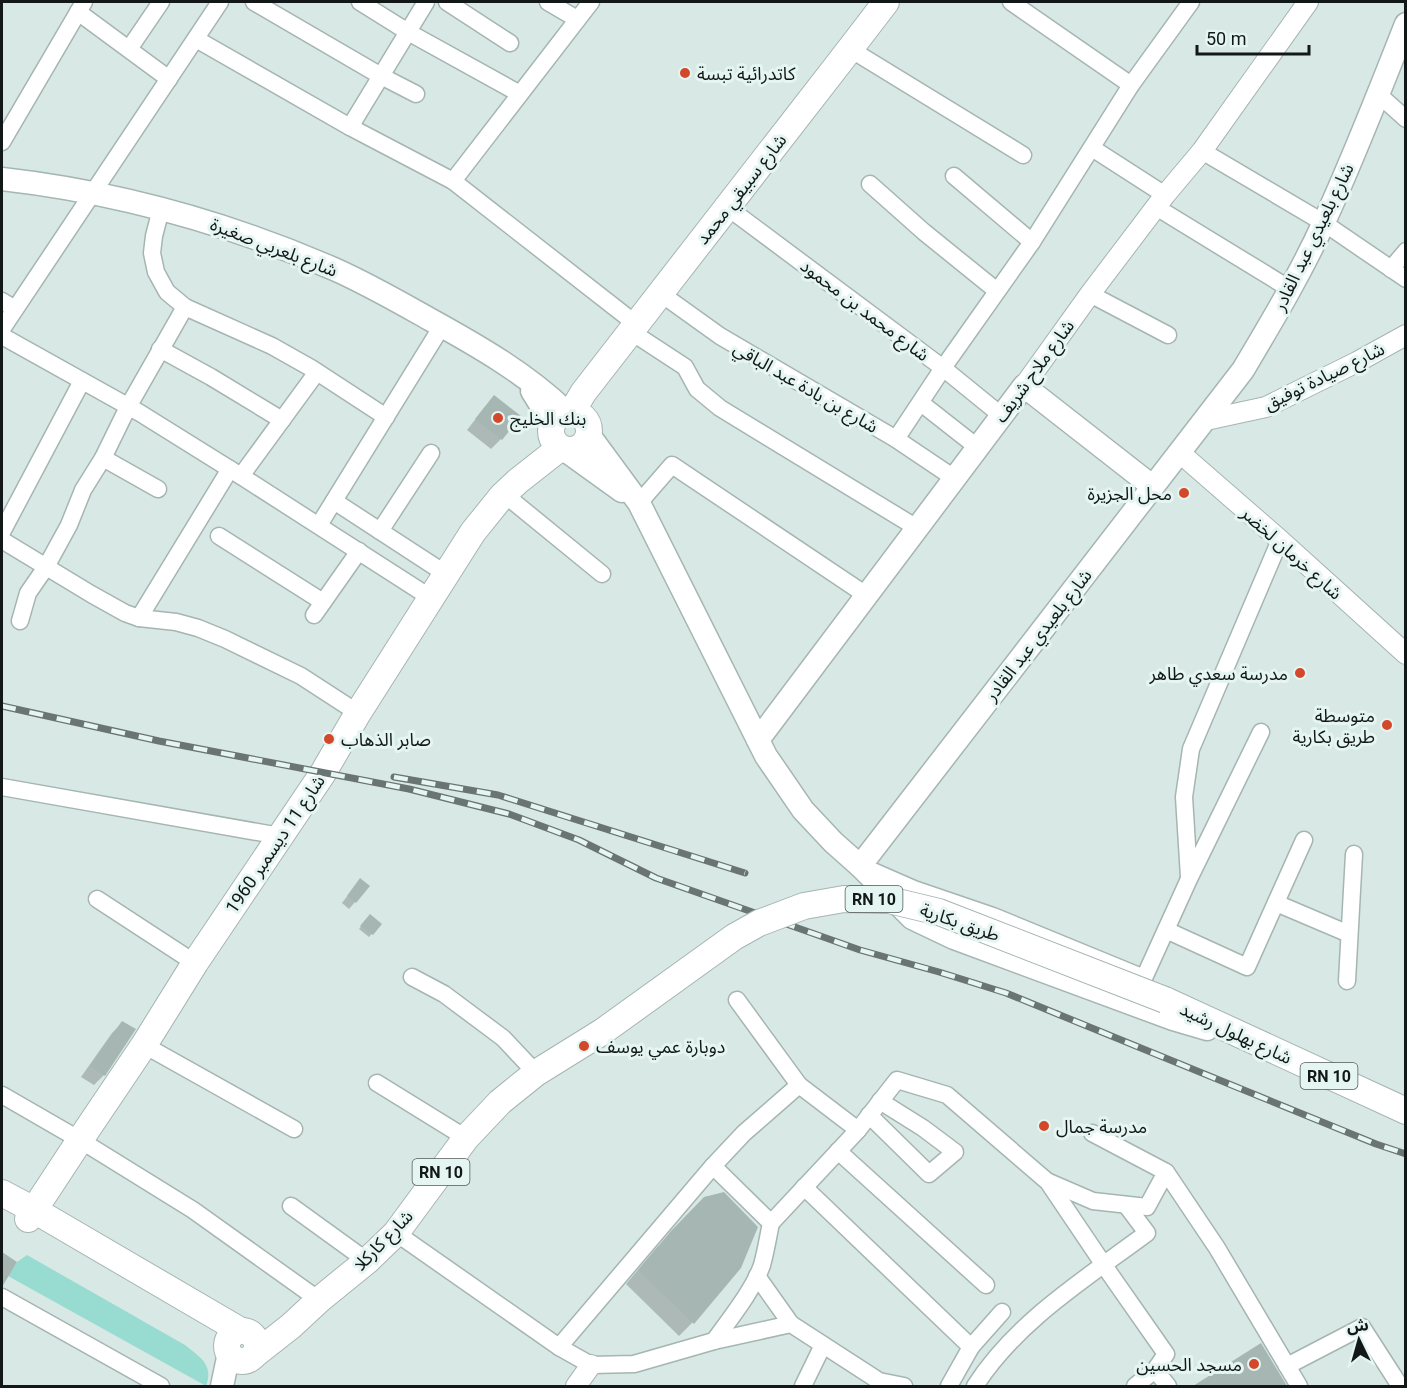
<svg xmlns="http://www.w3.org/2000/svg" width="1407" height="1388" viewBox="0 0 1407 1388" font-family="Roboto,'Noto Sans Arabic',sans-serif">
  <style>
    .green { fill: #98dcd1 }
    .shadow { fill: #0003 }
    .building { fill: #a6b6b3 }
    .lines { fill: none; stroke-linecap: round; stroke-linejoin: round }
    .minor-casing { stroke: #a5b5b2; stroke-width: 19 }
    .tertiary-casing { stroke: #a5b5b2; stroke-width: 22 }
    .secondary-casing { stroke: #a5b5b2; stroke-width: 25 }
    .primary-casing { stroke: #a5b5b2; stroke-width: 28 }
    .minor { stroke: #fff; stroke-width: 16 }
    .tertiary { stroke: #fff; stroke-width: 20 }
    .secondary { stroke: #fff; stroke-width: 22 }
    .primary { stroke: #fff; stroke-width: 26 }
    .rail-casing { stroke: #6a7472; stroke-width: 7 }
    .rail { stroke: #e5f5f2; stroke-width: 4.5; stroke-dasharray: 14; stroke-linecap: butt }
    .primary-bridge-casing { stroke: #a5b5b2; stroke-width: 28; stroke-linecap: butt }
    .primary-bridge { stroke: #fff; stroke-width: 26 }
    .poi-dot { fill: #d3482b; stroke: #e5f5f2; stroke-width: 2 }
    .labels { text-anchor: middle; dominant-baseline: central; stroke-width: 6; stroke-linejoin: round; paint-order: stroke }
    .shield { fill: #e5f5f2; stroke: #515a59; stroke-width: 1.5 }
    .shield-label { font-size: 16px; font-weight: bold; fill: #121817 }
    .poi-label { font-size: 18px; fill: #121817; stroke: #e5f5f2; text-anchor: start }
    .street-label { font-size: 18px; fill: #121817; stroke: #e5f5f2 }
  </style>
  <rect width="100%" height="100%" fill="#d8e8e5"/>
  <path class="green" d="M 27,1255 L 185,1345 C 200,1357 214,1365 206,1386 L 8,1276 L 17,1262 Z"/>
  <g class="shadow">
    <polygon points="485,407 501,439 491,449 467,430"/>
    <polygon points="354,887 355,902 349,909 342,903"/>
    <polygon points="367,919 380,924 369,937 359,929"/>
    <polygon points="122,1023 104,1075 94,1085 81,1077 112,1033"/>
    <polygon points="658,1246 739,1267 692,1323 679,1336 626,1284"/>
    <polygon points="1261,1345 1285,1386 1196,1386"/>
  </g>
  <g class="building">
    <polygon points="494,395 521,416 502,440 475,419"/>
    <polygon points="360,878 370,886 356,903 347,896"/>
    <polygon points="370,914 382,924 373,935 360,926"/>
    <polygon points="122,1021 136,1029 105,1076 90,1066"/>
    <polygon points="724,1192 758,1227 741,1268 694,1324 638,1270 671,1231 704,1197"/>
    <polygon points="2,1252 17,1262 2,1287"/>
    <polygon points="1261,1343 1287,1386 1193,1386"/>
  </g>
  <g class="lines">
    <defs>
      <g id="minor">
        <polyline points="254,2 381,76 416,94"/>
        <polyline points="360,2 408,32 520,94"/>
        <polyline points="447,2 510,43"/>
        <polyline points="548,2 577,19"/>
        <polyline points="1011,2 1131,85"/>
        <polyline points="78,12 169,79"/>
        <polyline points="196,39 350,127 453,181 636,324"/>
        <polyline points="129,49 161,2"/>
        <polyline points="850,49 1023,155"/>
        <polyline points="1378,94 1406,119"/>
        <polyline points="350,127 426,2"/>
        <polyline points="2,142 84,2"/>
        <polyline points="1092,148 1165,195"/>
        <polyline points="1202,151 1324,223 1406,279"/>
        <polyline points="954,176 1032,242"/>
        <polyline points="453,181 591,2"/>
        <polyline points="870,184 924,232 997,291"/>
        <polyline points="727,207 943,368 1002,416"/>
        <polyline points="1156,207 1290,289"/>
        <polyline points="161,209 154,236 152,253 156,272 167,292 185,307 272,346 311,368 386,417"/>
        <polyline points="1391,269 1406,251"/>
        <polyline points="660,293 720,336 896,439 954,478"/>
        <polyline points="1090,294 1168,335"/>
        <polyline points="2,301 15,309"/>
        <polyline points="2,329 220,2"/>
        <polyline points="630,331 685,367 697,389 720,408 917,528"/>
        <polyline points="2,336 140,413 241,476 431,598"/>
        <polyline points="160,349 211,377 282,420"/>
        <polyline points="921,403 977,447"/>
        <polyline points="896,439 943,368 1032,242 1131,85 1191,2"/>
        <polyline points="103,458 158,489"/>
        <polyline points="241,476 317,372"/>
        <polyline points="504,494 602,574"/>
        <polyline points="334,501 446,574"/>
        <polyline points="639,503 672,465 866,595"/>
        <polyline points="319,525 442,326"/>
        <polyline points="380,531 431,453"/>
        <polyline points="2,532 82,381"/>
        <polyline points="219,536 323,602"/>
        <polyline points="2,540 91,594 125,613 139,618 176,622 198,628 225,639 301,676 358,713"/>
        <polyline points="314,615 359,551"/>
        <polyline points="139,618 230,469"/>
        <polyline points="20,621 28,593 46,567 69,525 83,490 103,458 128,407 185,307"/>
        <polyline points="2,787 280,836"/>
        <polyline points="866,868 914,889 993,916 1144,978 1189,879 1261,732"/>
        <polyline points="1189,877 1184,797 1191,749 1280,540"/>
        <polyline points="97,899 195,963"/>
        <polyline points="1276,903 1349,934"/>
        <polyline points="1166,930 1247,967 1304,840"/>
        <polyline points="412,977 444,994 503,1038 536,1073"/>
        <polyline points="1347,981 1354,854"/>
        <polyline points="737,1000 799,1085"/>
        <polyline points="144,1045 294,1129"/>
        <polyline points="377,1083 466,1138"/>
        <polyline points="2,1095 80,1140 193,1210 319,1300"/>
        <polyline points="869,1115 929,1174 955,1152 923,1128 880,1101"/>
        <polyline points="838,1151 986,1285"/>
        <polyline points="713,1166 744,1133 799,1085 858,1130"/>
        <polyline points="1166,1172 1217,1248 1299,1386"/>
        <polyline points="1049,1182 1093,1201 1147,1207 1166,1172 1092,1133"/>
        <polyline points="804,1187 971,1347 949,1386"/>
        <polyline points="291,1206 367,1261"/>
        <polyline points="771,1223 858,1130 897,1080 947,1095 1048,1182 1110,1274 1166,1354 1155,1370"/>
        <polyline points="396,1233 559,1347 591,1365 634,1364 714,1341 791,1324 879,1381 904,1386"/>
        <polyline points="757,1276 791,1324"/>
        <polyline points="2,1297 161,1386"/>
        <path d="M 559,1347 L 713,1166 L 771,1223 C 768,1237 766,1251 762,1265 C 754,1289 729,1320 714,1341"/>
        <polyline points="971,1347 1002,1312"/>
        <polyline points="1287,1366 1362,1327 1400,1386"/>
        <polyline points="803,1386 823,1345"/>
        <path d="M 975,1386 C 1017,1321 1085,1279 1147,1233 L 1126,1205"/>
        <polyline points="1135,1386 1155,1370 1168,1386"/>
      </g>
      <g id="tertiary">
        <polyline points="1024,386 1090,294 1165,195 1202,151 1308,2"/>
        <polyline points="1206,420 1266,407 1357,362 1406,335"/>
        <polyline points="1179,452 1280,540 1406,654"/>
        <polyline points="576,1386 591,1365"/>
      </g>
      <g id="secondary">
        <path d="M 2,179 C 117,192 228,223 334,269 C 368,284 399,302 431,320 C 478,346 527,374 566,412"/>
        <polyline points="532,391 552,423"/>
        <path d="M 589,435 L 639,503 L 766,756 L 803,810 L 833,842 L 860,866 L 1243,370 C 1272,321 1301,273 1324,222 C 1354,157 1380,90 1406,24"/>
        <polyline points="565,450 622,491"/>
        <polyline points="758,740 1024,386 1152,486"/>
        <polyline points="860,866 912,918 954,938 1173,1019 1207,1029"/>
        <polyline points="222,1386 229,1353"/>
      </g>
      <g id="primary">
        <circle cx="570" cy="431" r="19"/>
        <polyline points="572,412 583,393 850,49 886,2"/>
        <polyline points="1165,1000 1406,1111"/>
        <polyline points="2,1193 34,1210 241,1331"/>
        <polyline points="28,1219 80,1140 144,1045 195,963 323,773 358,713 473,532 502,496 518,481 560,448"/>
        <circle cx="242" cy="1346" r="15"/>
        <polyline points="254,1355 291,1326 319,1300 367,1261 396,1233 466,1138 500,1102 536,1073 602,1032"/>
      </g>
    </defs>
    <use href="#minor" class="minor-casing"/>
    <use href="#tertiary" class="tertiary-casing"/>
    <use href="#secondary" class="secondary-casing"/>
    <use href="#primary" class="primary-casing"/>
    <use href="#minor" class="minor"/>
    <use href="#tertiary" class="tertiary"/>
    <use href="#secondary" class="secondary"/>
    <use href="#primary" class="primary"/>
    <defs>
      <g id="rail">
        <polyline points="2,706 159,741 409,789 509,814 579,840 656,878 860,950 939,972 1006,993 1376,1144 1406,1154"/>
        <polyline points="394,777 498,795 745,873"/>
      </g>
    </defs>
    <use href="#rail" class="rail-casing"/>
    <use href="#rail" class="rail"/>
    <defs>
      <polyline id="primary-bridge" points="602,1032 734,937 759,923 804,906 844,899 889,900 939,912 1165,1000"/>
    </defs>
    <use href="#primary-bridge" class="primary-bridge-casing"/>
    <use href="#primary-bridge" class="primary-bridge"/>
  </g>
  <g class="poi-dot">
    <circle cx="685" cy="73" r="6"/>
    <circle cx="498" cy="418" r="6"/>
    <circle cx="1184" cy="493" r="6"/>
    <circle cx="1300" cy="673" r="6"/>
    <circle cx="1387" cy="725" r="6"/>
    <circle cx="329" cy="739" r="6"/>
    <circle cx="584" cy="1046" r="6"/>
    <circle cx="1044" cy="1126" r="6"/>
    <circle cx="1254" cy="1364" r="6"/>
  </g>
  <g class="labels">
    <g class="shield">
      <rect x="845.5" y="886" width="57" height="26" rx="4.5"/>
      <rect x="1300.5" y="1063" width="57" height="26" rx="4.5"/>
      <rect x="412.5" y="1159" width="57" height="26" rx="4.5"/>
    </g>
    <g class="shield-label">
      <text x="874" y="899">RN 10</text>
      <text x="1329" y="1076">RN 10</text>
      <text x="441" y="1172">RN 10</text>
    </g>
    <g class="poi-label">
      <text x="697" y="73">كاتدرائية تبسة</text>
      <text x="510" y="418">بنك الخليج</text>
      <text x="1172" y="493" text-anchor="end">محل الجزيرة</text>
      <text x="1288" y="673" text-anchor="end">مدرسة سعدي طاهر</text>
      <text x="1375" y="715" text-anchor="end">متوسطة<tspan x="1375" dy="21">طريق بكارية</tspan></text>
      <text x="341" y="739">صابر الذهاب</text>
      <text x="596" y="1046">دوبارة عمي يوسف</text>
      <text x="1056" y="1126">مدرسة جمال</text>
      <text x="1242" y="1364" text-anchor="end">مسجد الحسين</text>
    </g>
    <g class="street-label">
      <text transform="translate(741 189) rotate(-52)">شارع سبيقي محمد</text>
      <text transform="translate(1313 237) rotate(-64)">شارع بلعيدي عبد القادر</text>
      <text transform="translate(274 247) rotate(21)">شارع بلعربي صغيرة</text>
      <text transform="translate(865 310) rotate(37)">شارع محمد بن محمود</text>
      <text transform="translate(1034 371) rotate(-54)">شارع ملاح شريف</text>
      <text transform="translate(1324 376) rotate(-26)">شارع صيادة توفيق</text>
      <text transform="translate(806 387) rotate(30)">شارع بن بادة عبد الباقي</text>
      <text transform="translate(1292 553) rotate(42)">شارع خرمان لخضر</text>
      <text transform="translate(1038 635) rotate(-52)">شارع بلعيدي عبد القادر</text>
      <text transform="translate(275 844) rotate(-56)">شارع 11 ديسمبر 1960</text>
      <text transform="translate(960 922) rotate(19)">طريق بكارية</text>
      <text transform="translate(1236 1033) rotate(25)">شارع بهلول رشيد</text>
      <text transform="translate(383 1240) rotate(-46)">شارع كاركلا</text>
    </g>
  </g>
  <rect width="1407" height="1388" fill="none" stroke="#121817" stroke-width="6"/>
  <g transform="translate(1359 1340) rotate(355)" stroke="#e5f5f2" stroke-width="4.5" paint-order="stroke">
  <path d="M0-4.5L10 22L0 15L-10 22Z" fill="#121817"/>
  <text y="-9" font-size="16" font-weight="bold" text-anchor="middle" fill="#121817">ش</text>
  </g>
  <path d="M1197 45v9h112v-9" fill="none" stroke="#121817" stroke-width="3"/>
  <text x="1206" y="45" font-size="18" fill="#121817" stroke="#e5f5f2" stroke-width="4.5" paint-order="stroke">50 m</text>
</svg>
